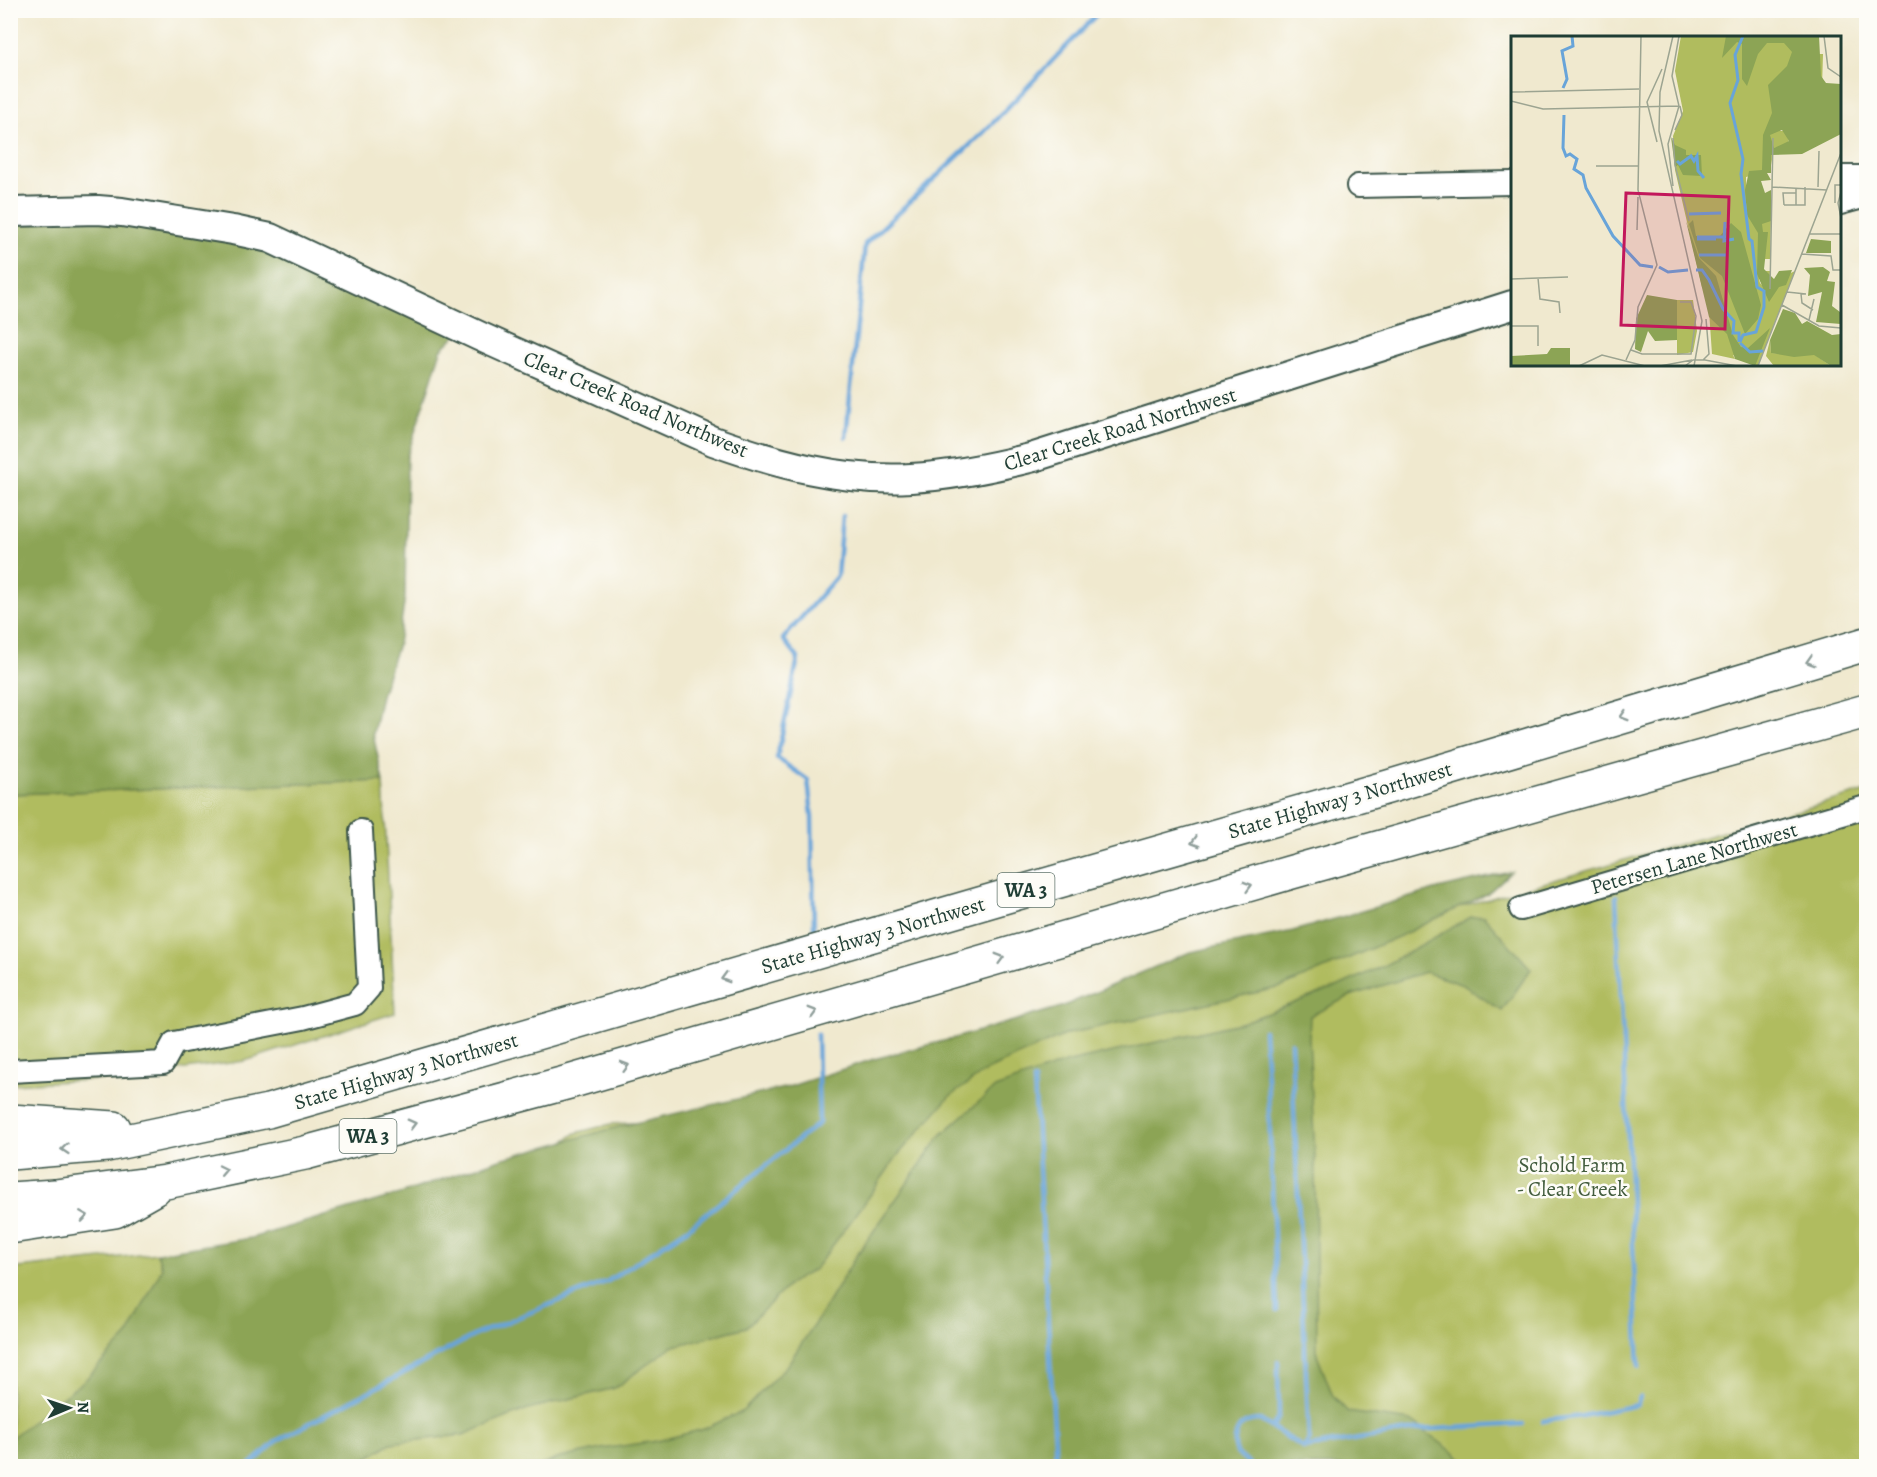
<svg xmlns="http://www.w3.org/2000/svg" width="1877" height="1477" viewBox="0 0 1877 1477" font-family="Alegreya,serif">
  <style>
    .green { fill: #b0bc5e; stroke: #687c49; stroke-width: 1.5 }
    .forest { fill: #8ca455; stroke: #567044; stroke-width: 1.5 }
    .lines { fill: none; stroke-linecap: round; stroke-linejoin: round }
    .stream { stroke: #68a4d9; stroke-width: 4.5 }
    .minor-casing { stroke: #3e574b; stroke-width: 26 }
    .major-casing { stroke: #3e574b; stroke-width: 32 }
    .highway-casing { stroke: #3e574b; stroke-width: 36 }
    .minor { stroke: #fff; stroke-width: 22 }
    .major { stroke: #fff; stroke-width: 28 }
    .highway { stroke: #fff; stroke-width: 33 }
    .oneway { stroke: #8f9e9a }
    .labels { text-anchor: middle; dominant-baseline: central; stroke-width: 5; stroke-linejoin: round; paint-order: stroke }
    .shield { fill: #fdfcf7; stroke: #62766e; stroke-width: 1.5 }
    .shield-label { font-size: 20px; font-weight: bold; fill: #1f3d34 }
    .street-label { font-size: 21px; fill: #1f3d34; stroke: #fdfcf7 }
    .park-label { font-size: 21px; fill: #435d3e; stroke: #fdfcf7 }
    .inset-river { fill: none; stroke: #68a4d9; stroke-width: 3 }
    .inset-road { fill: none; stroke: #9ca491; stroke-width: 1.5 }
    .view { fill: #c2185b; fill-opacity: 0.15; stroke: #c2185b; stroke-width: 3 }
    .inset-edge { fill: none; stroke: #1f3d34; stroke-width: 3 }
  </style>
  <rect width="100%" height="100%" fill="#fdfcf7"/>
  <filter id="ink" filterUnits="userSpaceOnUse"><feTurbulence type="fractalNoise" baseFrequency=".0167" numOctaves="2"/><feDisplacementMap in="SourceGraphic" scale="12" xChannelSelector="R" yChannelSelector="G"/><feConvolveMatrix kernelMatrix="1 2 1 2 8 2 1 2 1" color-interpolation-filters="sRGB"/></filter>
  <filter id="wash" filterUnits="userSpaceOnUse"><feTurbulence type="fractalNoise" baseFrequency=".008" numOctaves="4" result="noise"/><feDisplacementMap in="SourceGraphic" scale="24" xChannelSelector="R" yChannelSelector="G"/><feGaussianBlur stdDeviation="1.35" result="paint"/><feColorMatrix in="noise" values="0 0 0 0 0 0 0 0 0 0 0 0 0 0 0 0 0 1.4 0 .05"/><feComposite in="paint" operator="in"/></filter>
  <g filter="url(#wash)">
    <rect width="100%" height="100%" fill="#f0e9cf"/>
    <g class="green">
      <polygon points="383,781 395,1013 245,1061 110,1079 11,1084 11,794"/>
      <polygon points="1866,791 1866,1466 11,1466 10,1269 157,1253 162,1268 154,1284 453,1221 576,1133 611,1124 721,1118"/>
    </g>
    <g class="forest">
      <polygon points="10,212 233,230 463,328 441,350 407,457 405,597 398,644 381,695 373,734 383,781 11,794"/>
      <polygon points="1511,872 1487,894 1400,936 1282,987 1067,1034 989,1069 949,1097 898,1155 866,1201 815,1269 792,1282 746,1327 671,1347 615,1388 528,1409 463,1435 391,1443 354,1466 11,1466 11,1438 86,1379 128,1335 162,1268 157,1253 251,1238 400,1194 500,1159 618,1127 788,1087 874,1059 955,1038 1061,1007 1190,952 1293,931 1438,889"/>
      <polygon points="1484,916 1531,969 1502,1011 1463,985 1425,972 1350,996 1310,1016 1309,1038 1315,1157 1317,1355 1333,1396 1348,1412 1411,1421 1472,1466 538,1466 560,1458 601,1449 657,1441 704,1429 743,1411 788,1364 821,1314 856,1256 942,1134 995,1088 1065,1063 1244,1022 1339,986 1387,964 1471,917"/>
    </g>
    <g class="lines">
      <g class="stream">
        <polyline points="846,437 865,244 986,130 1101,10"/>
        <polyline points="1616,896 1639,1367"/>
        <polyline points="814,932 812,816 808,780 777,758 798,658 783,639 837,576 842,516"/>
        <polyline points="1264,1031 1269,1112 1277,1310"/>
        <polyline points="1291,1042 1309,1440 1304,1448"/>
        <polyline points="1034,1080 1056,1461"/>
        <polyline points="1543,1421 1582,1416 1637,1405 1640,1397"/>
        <polyline points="1272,1427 1279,1417 1278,1362"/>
        <polyline points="249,1466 278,1440 477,1334 608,1281 687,1229 819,1123 817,1034"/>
        <path d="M 1252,1466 C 1247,1462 1241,1458 1237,1453 C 1233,1445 1235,1432 1241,1426 C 1246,1421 1254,1420 1260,1420 L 1304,1448 L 1415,1430 L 1523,1424"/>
      </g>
    </g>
  </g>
  <g filter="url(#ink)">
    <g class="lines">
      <defs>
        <g id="minor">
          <polyline points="1840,177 1866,177"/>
          <polyline points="1358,186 1512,183"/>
          <polyline points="1521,909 1866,807"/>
          <polyline points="10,1071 163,1063 174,1043 303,1018 355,1004 369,988 361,831"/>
        </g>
        <g id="major">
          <polyline points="1840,200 1866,193"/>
          <path d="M 10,212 L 98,210 L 122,212 L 233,230 L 270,238 L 479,336 L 713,441 C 777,464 843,482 911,478 C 953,476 994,467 1034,457 L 1512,305"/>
        </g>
        <g id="highway">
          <polyline points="10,1121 114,1128"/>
          <polyline points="10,1153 107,1145 268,1111 1014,894 1388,787 1866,644"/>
          <polyline points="10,1199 55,1196 166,1182 305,1153 569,1082 1292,872 1866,711"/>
          <polyline points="10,1227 115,1211 154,1189"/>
        </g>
      </defs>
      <use href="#minor" class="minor-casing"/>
      <use href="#major" class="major-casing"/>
      <use href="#highway" class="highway-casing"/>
      <use href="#minor" class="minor"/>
      <use href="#major" class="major"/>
      <use href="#highway" class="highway"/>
    </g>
    <defs><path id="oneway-chevron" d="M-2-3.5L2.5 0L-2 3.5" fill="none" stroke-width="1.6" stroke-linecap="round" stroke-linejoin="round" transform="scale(1.5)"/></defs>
    <g class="oneway">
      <use href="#oneway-chevron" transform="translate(1810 661) rotate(163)"/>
      <use href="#oneway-chevron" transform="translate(1624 716) rotate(163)"/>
      <use href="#oneway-chevron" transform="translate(1195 842) rotate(164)"/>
      <use href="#oneway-chevron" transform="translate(1248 886) rotate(-16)"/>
      <use href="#oneway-chevron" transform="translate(1000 958) rotate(-16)"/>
      <use href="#oneway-chevron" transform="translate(725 978) rotate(164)"/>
      <use href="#oneway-chevron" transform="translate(813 1012) rotate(-16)"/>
      <use href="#oneway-chevron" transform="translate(625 1066) rotate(-16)"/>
      <use href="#oneway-chevron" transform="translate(412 1124) rotate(-15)"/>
      <use href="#oneway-chevron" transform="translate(65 1149) rotate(175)"/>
      <use href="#oneway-chevron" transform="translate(223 1170) rotate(-12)"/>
      <use href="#oneway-chevron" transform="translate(84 1216) rotate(-9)"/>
    </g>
  </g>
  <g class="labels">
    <g class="shield">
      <rect x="997.5" y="873" width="57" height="34" rx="4.5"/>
      <rect x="339.5" y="1119" width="57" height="34" rx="4.5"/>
    </g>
    <g class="shield-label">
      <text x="1026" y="890">WA 3</text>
      <text x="368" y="1136">WA 3</text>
    </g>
    <g class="street-label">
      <text transform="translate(636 404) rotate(23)">Clear Creek Road Northwest</text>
      <text transform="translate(1120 429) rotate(-17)">Clear Creek Road Northwest</text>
      <text transform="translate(1340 800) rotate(-16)">State Highway 3 Northwest</text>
      <text transform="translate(1694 858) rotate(-16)">Petersen Lane Northwest</text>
      <text transform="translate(873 935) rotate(-16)">State Highway 3 Northwest</text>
      <text transform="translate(406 1071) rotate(-16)">State Highway 3 Northwest</text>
    </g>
    <g class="park-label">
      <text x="1572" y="1165">Schold Farm<tspan x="1572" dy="24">- Clear Creek</tspan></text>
    </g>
  </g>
  <g transform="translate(1511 36)">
    <rect width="330" height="330" fill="#f0e9cf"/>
    <path d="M 170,0 L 296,0 L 295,18 L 312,18 L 311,51 L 261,60 L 262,95 L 274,95 L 278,105 L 272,111 L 263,112 L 259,135 L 235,141 L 236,179 L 260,185 L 259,223 L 248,223 L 248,235 L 259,235 L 259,239 L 248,243 L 249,247 L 252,250 L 284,235 L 247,330 L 222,319 L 224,323 L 201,318 L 197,260 L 191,251 L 164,134 L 162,100 L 172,75 L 164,35 ZM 166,264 L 182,264 L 186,295 L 182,316 L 166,319 ZM 259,304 L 260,317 L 304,319 L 320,330 L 263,330 L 255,320 Z" fill="#b0bc5e"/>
    <path d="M 215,0 L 308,0 L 310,40 L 315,47 L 330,48 L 330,98 L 291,118 L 260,119 L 260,137 L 256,137 L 260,144 L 250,145 L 254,157 L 260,154 L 260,185 L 251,188 L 252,196 L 257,196 L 253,233 L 263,243 L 268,235 L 281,234 L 275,249 L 268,251 L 258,266 L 246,238 L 247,197 L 236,179 L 234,154 L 238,135 L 251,134 L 252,99 L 261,77 L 257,49 L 276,30 L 281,16 L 273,7 L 256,7 L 247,18 L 236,50 L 231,43 L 231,8 L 226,6 L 211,22 ZM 271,94 L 278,105 L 263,112 L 259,99 ZM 160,101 L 164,109 L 175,114 L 175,119 L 190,119 L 191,140 L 172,139 L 167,129 L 164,131 ZM 182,184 L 185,200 L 209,200 L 220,187 L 230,196 L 250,269 L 247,283 L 234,298 L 211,240 L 189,222 L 178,188 ZM 175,185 L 188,222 L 205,240 L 222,299 L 230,311 L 237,312 L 259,292 L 244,330 L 224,323 L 216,298 L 198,281 ZM 300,203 L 320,205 L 320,217 L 295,217 ZM 312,231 L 319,236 L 316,245 L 324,246 L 321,270 L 329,276 L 330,288 L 305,286 L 311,256 L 297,260 L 299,239 L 293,232 ZM 136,259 L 166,264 L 166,304 L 144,305 L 137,295 L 130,316 L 124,313 L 125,283 ZM 272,273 L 284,277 L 291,288 L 296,285 L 321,299 L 330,298 L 330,330 L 320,330 L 303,319 L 283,321 L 260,317 L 259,304 ZM 40,312 L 59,312 L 59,330 L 0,330 L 0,320 L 36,318 Z" fill="#8ca455" fill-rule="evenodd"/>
    <path class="inset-river" d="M 52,52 L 56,43 L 51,15 L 62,10 L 61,0M 53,79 L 52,112 L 55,120 L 59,118 L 66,123 L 63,133 L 72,139 L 75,152 L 102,200 L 129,229 L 142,231M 166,125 L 169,128 L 180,120 L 183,125 L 186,120 L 187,135 L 193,142M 178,178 L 210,177M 214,186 L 213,205 L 223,203M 186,201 L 215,201M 186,203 L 205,203M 188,219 L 215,219M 148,231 L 157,236 L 177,234M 185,234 L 191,234 L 198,244 L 212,273 L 223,285 L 222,297 L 228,297 L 228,306M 229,306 L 232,299 L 245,296 L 253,271 L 253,255 L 246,251 L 241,205 L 238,203 L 230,138 L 232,123 L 219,67 L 227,44 L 224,19 L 232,0M 229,307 L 239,316 L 252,315"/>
    <path class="inset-road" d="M 162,0 L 149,56 L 148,95 L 191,285 L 183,330M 313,0 L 317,32 L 330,41M 0,56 L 128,53M 0,65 L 32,73 L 168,70M 164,94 L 171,79 L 169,70M 162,102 L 164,129 L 178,185M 146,106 L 136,66 L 151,33M 85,130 L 127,130M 162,150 L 157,108 L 168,70 L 161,40 L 168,0M 261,151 L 316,154M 307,151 L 308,115M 330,156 L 327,167 L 330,182M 324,167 L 324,149 L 330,149M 273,169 L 285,169 L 285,152M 273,169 L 272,157 L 285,157M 285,169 L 294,169 L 294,151M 126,194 L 127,161M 298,198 L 330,198M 291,218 L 320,220 L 322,234 L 330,234M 27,242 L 29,263 L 48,266 L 49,277M 0,243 L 57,241M 259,253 L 262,102M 276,256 L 295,258M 290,258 L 291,267 L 302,274M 271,269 L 308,290 L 330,292M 298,284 L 303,263M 0,290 L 27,290 L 27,310M 120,314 L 131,318 L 180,318 L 185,280 L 180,266 L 169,266M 115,324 L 124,304 L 127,271 L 146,229 L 127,154 L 130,0M 192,324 L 198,318 L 195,283M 68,330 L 91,319 L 134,330M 149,330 L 181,324M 174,330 L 182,324 L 194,324 L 226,330M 247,330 L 330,117"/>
    <path class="view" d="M 115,157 L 218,161 L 214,293 L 110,289 Z"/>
    <rect width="330" height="330" class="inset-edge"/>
  </g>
  <rect width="1877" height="1477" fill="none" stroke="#fdfcf7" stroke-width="36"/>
  <g transform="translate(69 1408) rotate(88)" stroke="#fdfcf7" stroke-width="4.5" paint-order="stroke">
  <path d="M0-4.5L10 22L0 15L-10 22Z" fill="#1f3d34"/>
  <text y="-9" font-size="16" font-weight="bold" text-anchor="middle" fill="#1f3d34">N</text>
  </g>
</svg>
